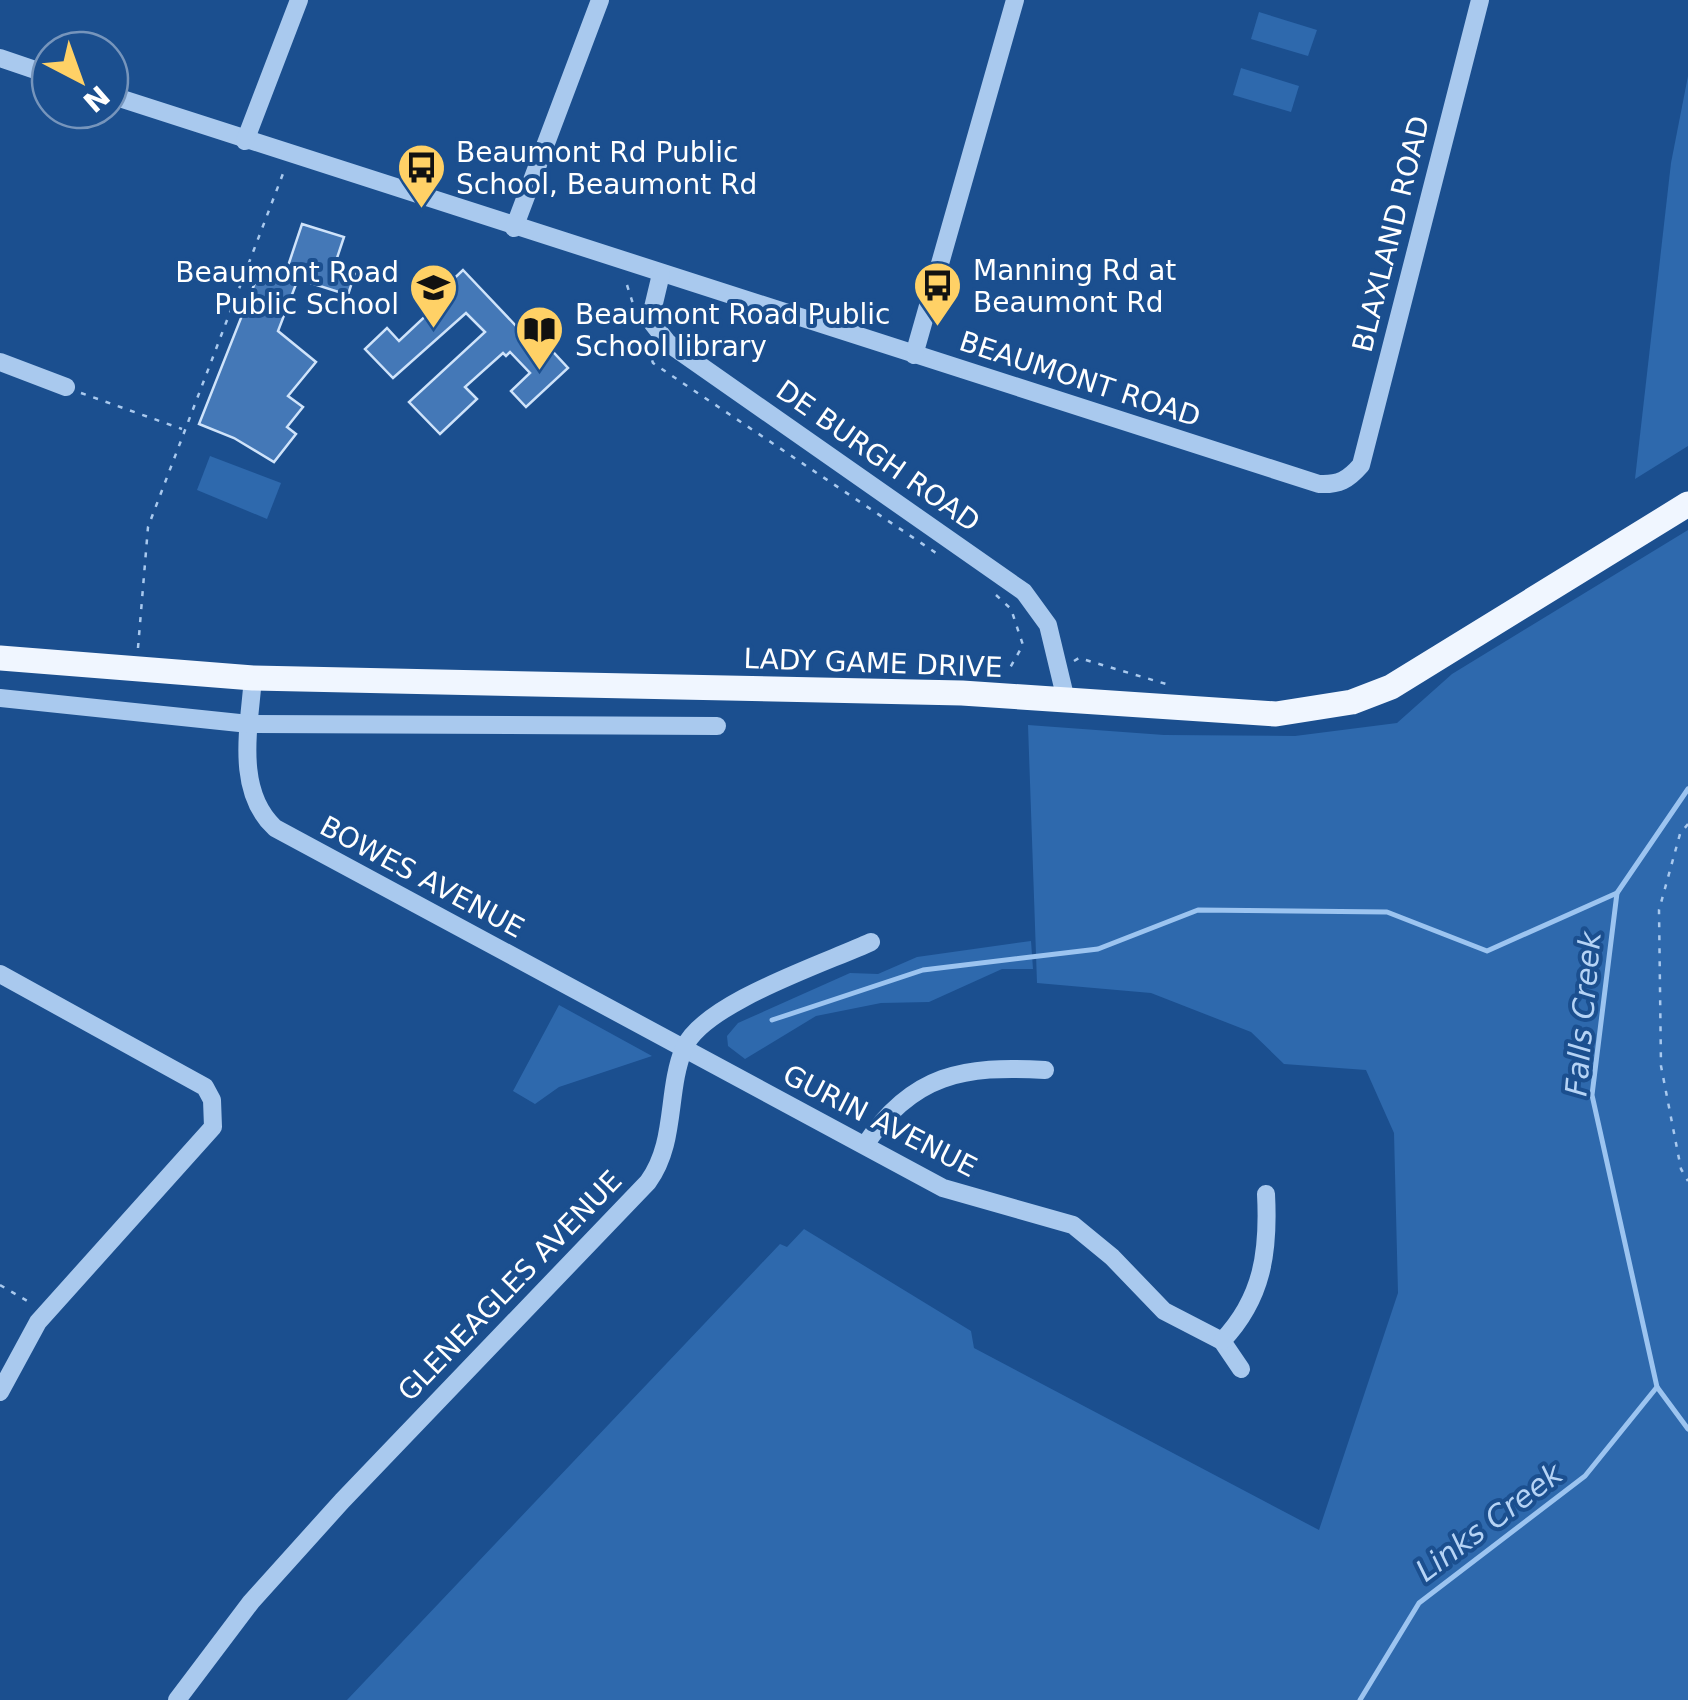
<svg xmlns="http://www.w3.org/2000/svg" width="1688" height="1700" viewBox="0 0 1688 1700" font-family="'DejaVu Sans',sans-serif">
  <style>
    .green { fill: #2e69ad }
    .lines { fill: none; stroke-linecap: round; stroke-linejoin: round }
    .stream { stroke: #9cc4f0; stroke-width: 5 }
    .building { fill: #4478b7; stroke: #cfe3fa; stroke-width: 2.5 }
    .path { stroke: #a9c9ee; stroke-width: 2.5; stroke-dasharray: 5 8; stroke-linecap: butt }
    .minor { stroke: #a9c9ee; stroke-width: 18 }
    .major { stroke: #f0f6ff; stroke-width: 25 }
    .labels { text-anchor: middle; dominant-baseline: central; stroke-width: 8; stroke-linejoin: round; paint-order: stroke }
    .poi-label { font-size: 28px; fill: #fff; stroke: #1b4f8f; text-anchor: start }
    .street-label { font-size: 28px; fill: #fff; stroke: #1b4f8f }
    .water-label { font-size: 30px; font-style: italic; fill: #b5d3f5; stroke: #1b4f8f }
  </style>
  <rect width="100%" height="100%" fill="#1b4f8f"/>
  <g class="green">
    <polygon points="1259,12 1317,30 1308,56 1251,39"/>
    <polygon points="1241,68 1299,86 1291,112 1233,95"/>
    <polygon points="1688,76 1688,446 1635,479 1671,163"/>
    <polygon points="210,456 281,483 267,519 197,490"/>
    <polygon points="1688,530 1688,1700 347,1700 780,1244 787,1247 804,1229 971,1331 974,1348 1319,1530 1398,1293 1394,1133 1366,1070 1284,1064 1251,1032 1151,993 1037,983 1028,725 1164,735 1295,736 1397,723 1452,674"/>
    <polygon points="1031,941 1033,969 1002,969 929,1002 881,1003 816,1016 745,1059 728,1046 727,1036 738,1023 850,973 878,974 917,957"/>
    <polygon points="559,1005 652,1056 559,1087 535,1104 513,1091"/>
  </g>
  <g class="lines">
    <g class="stream">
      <polyline points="1688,789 1617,893 1592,1095 1657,1387 1688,1429"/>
      <polyline points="772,1020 923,970 1098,949 1198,910 1387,912 1487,951 1617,893"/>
      <polyline points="1360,1700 1419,1603 1585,1476 1657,1387"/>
    </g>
  </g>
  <g class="building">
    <polygon points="302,224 344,237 334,267 355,273 348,295 298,279 278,331 316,362 288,396 303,407 287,427 296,434 274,462 234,438 199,424 258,275 282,284"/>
    <polygon points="463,270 535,346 542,340 568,368 526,407 511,391 530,373 510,352 506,356 503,353 465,387 477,399 440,434 409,402 485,332 466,313 393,378 365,349 387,328 399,341 448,295 443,289"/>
  </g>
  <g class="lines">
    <g class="path">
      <polyline points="627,285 634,307"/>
      <polyline points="648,348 653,363 936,553"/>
      <polyline points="81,393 182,429"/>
      <polyline points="996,595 1011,609 1023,645 1007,673"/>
      <polyline points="138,648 148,527 284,171"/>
      <polyline points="1074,661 1079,658 1166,684"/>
      <polyline points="1688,824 1680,834 1659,910 1661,1066 1681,1169 1688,1181"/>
      <polyline points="0,1285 29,1302"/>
    </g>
    <g class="minor">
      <polyline points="0,58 50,75"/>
      <path d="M 110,95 L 1319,484 C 1339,485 1348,480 1361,465 L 1480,0"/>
      <polyline points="245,141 299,0"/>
      <polyline points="514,228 600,0"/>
      <polyline points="661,274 650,320 668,343 1024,592 1048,625 1066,700"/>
      <polyline points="914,355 1015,0"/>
      <polyline points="0,362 66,387"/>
      <path d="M 253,678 C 249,728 235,791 275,828 L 943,1188 L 1073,1225 L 1112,1257 L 1164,1311 L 1222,1341 L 1241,1369"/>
      <polyline points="0,698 249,724 717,726"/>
      <polyline points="0,974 205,1087 212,1100 213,1127 38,1322 0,1392"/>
      <path d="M 865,1145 C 912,1074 964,1065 1045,1070"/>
      <path d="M 1222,1341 C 1263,1298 1269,1251 1266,1194"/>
      <path d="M 177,1700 L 251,1602 L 342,1501 L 648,1182 C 677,1142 666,1092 684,1048 C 703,1003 826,963 871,942"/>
    </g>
    <polyline class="major" points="0,658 253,678 962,693 1276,714 1352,702 1391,687 1688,504"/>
  </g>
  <defs>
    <symbol id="bus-pin" viewBox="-11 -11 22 30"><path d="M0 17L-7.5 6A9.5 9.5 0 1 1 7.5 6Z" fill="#ffd166" stroke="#1b4f8f"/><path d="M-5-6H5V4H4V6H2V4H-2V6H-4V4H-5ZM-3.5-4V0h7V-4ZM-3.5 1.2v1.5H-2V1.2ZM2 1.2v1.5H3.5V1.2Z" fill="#111"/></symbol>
    <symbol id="school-pin" viewBox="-11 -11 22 30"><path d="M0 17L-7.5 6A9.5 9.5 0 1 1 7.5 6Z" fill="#ffd166" stroke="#1b4f8f"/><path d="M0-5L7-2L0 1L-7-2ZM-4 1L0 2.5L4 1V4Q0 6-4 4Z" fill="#111"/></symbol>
    <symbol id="library-pin" viewBox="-11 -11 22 30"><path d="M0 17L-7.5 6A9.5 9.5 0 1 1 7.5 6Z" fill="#ffd166" stroke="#1b4f8f"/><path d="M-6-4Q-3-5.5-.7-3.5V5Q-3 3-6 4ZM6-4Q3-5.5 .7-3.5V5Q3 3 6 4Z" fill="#111"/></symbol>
  </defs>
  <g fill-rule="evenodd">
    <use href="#bus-pin" x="394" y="140" width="55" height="75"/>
    <use href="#bus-pin" x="910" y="258" width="55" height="75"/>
    <use href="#school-pin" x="406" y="260" width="55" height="75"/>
    <use href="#library-pin" x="512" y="302" width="55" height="75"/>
  </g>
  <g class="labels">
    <g class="poi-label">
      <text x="456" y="152">Beaumont Rd Public<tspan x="456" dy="32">School, Beaumont Rd</tspan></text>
      <text x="973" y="270">Manning Rd at<tspan x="973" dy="32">Beaumont Rd</tspan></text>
      <text x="399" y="272" text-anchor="end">Beaumont Road<tspan x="399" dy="32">Public School</tspan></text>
      <text x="575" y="314">Beaumont Road Public<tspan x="575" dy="32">School library</tspan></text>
    </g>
    <g class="street-label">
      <text transform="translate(1391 234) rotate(-76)">BLAXLAND ROAD</text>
      <text transform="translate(1080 379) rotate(18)">BEAUMONT ROAD</text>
      <text transform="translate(878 456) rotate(35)">DE BURGH ROAD</text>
      <text transform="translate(873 663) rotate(2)">LADY GAME DRIVE</text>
      <text transform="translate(422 877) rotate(28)">BOWES AVENUE</text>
      <text transform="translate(880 1121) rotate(27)">GURIN AVENUE</text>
      <text transform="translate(510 1286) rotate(-46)">GLENEAGLES AVENUE</text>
    </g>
    <g class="water-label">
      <text transform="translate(1583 1014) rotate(-85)">Falls Creek</text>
      <text transform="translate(1489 1522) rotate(-37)">Links Creek</text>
    </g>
  </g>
  <g transform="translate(80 80) rotate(139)"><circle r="48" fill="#1b4f8f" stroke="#7695bc" stroke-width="2.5"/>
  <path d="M0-8L18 38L0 25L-18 38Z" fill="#ffd166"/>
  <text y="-15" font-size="28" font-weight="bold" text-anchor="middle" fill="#ffffff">N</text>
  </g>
</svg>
